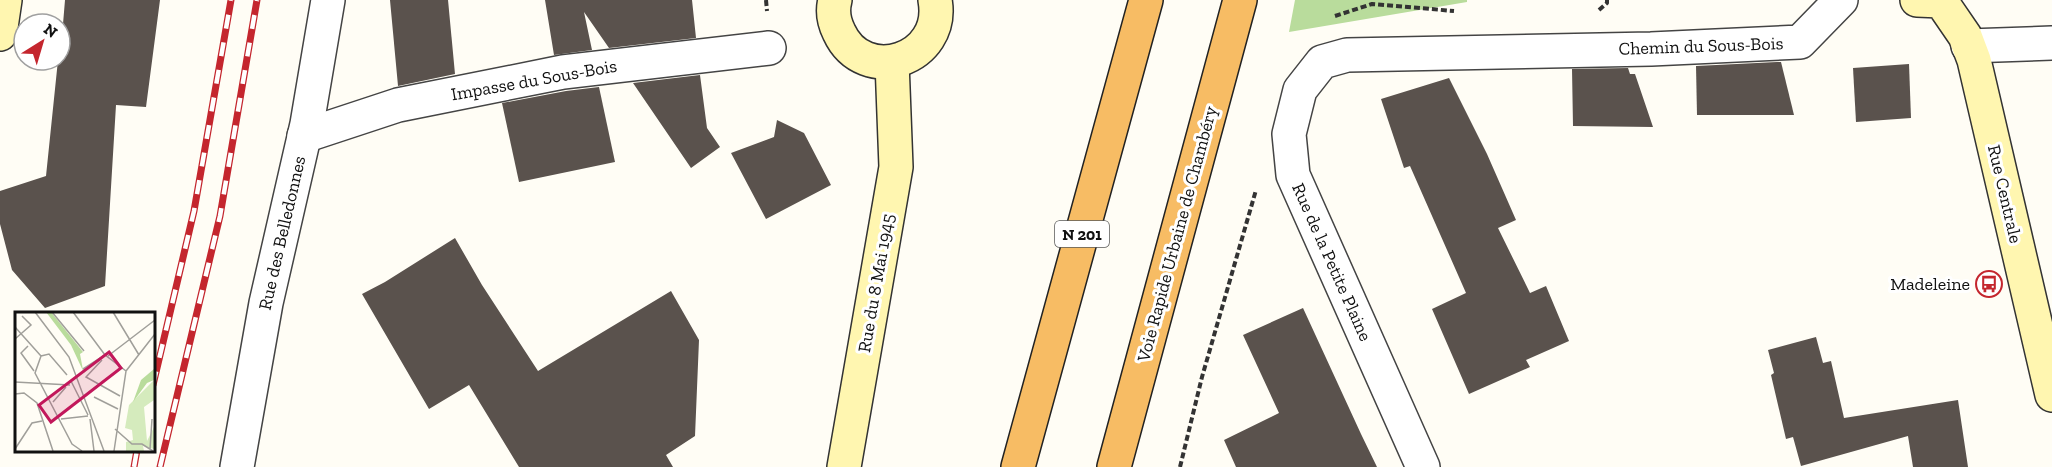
<svg xmlns="http://www.w3.org/2000/svg" width="2052" height="467" viewBox="0 0 2052 467" font-family="'Zilla Slab',serif">
  <style>
    .forest { fill: #b9dc9c }
    .building { fill: #5a524d }
    .lines { fill: none; stroke-linecap: round; stroke-linejoin: round }
    .minor-casing { stroke: #444; stroke-width: 36 }
    .secondary-casing { stroke: #333; stroke-width: 36 }
    .trunk-casing { stroke: #222; stroke-width: 36 }
    .path { stroke: #333; stroke-width: 4; stroke-dasharray: 6 3; stroke-linecap: butt }
    .minor { stroke: #fff; stroke-width: 33 }
    .secondary { stroke: #fff6b0; stroke-width: 33 }
    .trunk { stroke: #f7bc64; stroke-width: 33 }
    .rail-casing { stroke: #c4262e; stroke-width: 7 }
    .rail { stroke: #fff; stroke-width: 4.5; stroke-dasharray: 14; stroke-linecap: butt }
    .labels { text-anchor: middle; dominant-baseline: central; stroke-width: 6; stroke-linejoin: round; paint-order: stroke }
    .shield { fill: #fff; stroke: #585858; stroke-width: 1.5 }
    .shield-label { font-size: 16px; font-weight: bold; fill: #111 }
    .street-label { font-size: 18px; fill: #111; stroke: #fff }
    .poi-label { font-size: 18px; fill: #111; stroke: #fff; text-anchor: end }
    .inset-road { fill: none; stroke: #a09f9a; stroke-width: 1.5 }
    .view { fill: #c2185b; fill-opacity: 0.15; stroke: #c2185b; stroke-width: 3 }
    .inset-edge { fill: none; stroke: #111; stroke-width: 3 }
  </style>
  <rect width="100%" height="100%" fill="#fffdf5"/>
  <polygon class="forest" points="1295,0 1467,0 1467,2 1289,32"/>
  <g class="building">
    <polygon points="65,0 160,0 146,107 116,105 105,286 45,308 12,270 0,224 0,191 46,176 58,60 60,60"/>
    <polygon points="390,0 448,0 455,74 398,86"/>
    <polygon points="545,0 692,0 696,38 609,48 584,12 592,50 554,55"/>
    <polygon points="1777,62 1781,62 1794,115 1697,115 1696,66"/>
    <polygon points="1909,64 1911,118 1856,122 1853,68"/>
    <polygon points="1628,68 1630,74 1635,74 1653,127 1573,126 1572,69"/>
    <polygon points="700,75 707,128 720,147 691,168 633,83"/>
    <polygon points="1449,78 1487,154 1516,220 1498,228 1530,293 1546,286 1569,341 1526,360 1530,367 1469,394 1432,309 1466,293 1410,166 1404,168 1381,99"/>
    <polygon points="599,87 615,162 519,182 502,103 566,91"/>
    <polygon points="777,120 804,133 831,185 766,219 731,153 774,137"/>
    <polygon points="455,238 482,285 538,371 671,291 699,340 695,436 666,455 673,467 519,467 469,385 429,409 362,294 385,282"/>
    <polygon points="1303,308 1361,434 1377,467 1236,467 1224,440 1279,413 1243,335"/>
    <polygon points="1816,337 1823,363 1831,361 1844,418 1958,400 1968,467 1913,467 1908,436 1801,466 1793,437 1786,439 1771,375 1774,373 1768,350"/>
  </g>
  <g class="lines">
    <defs>
      <g id="minor">
        <polyline points="1968,46 2052,43"/>
        <polyline points="304,136 398,105 563,72 769,48"/>
        <polyline points="237,467 266,303 307,124 328,0"/>
        <polyline points="1423,467 1293,175 1289,134 1300,90 1322,62 1347,55 1651,49 1800,42 1841,0"/>
      </g>
      <g id="secondary">
        <path d="M 835,0 C 832,11 834,22 839,32 C 864,87 946,60 935,0"/>
        <polyline points="1917,0 1941,1 1965,36 1974,60 2052,395"/>
        <polyline points="0,34 5,0"/>
        <polyline points="844,467 896,167 892,62"/>
      </g>
      <g id="trunk">
        <polyline points="1018,467 1146,0"/>
        <polyline points="1114,467 1240,0"/>
      </g>
    </defs>
    <use href="#minor" class="minor-casing"/>
    <use href="#secondary" class="secondary-casing"/>
    <use href="#trunk" class="trunk-casing"/>
    <g class="path">
      <polyline points="766,0 767,11"/>
      <polyline points="1599,10 1607,3 1607,0"/>
      <polyline points="1335,16 1372,4 1454,11"/>
      <polyline points="1180,467 1202,377 1256,190"/>
    </g>
    <use href="#minor" class="minor"/>
    <use href="#secondary" class="secondary"/>
    <use href="#trunk" class="trunk"/>
    <defs>
      <g id="rail">
        <polyline points="153,385 194,211 231,0"/>
        <polyline points="134,467 137,450"/>
        <polyline points="160,467 220,216 257,0"/>
      </g>
    </defs>
    <use href="#rail" class="rail-casing"/>
    <use href="#rail" class="rail"/>
  </g>
  <defs>
    <symbol id="bus-ring" viewBox="-11 -11 22 22"><circle r="9.5" fill="#fff" stroke="#c4262e" stroke-width="1.5"/><path d="M-5-6H5V4H4V6H2V4H-2V6H-4V4H-5ZM-3.5-4V0h7V-4ZM-3.5 1.2v1.5H-2V1.2ZM2 1.2v1.5H3.5V1.2Z" fill="#c4262e"/></symbol>
  </defs>
  <g fill-rule="evenodd">
    <use href="#bus-ring" x="1974" y="269" width="30" height="30"/>
  </g>
  <g class="labels">
    <rect class="shield" x="1055" y="221" width="54" height="26" rx="4.5"/>
    <g class="shield-label">
      <text x="1082" y="234">N 201</text>
    </g>
    <g class="street-label">
      <text transform="translate(1701 46) rotate(-2)">Chemin du Sous-Bois</text>
      <text transform="translate(534 80) rotate(-10)">Impasse du Sous-Bois</text>
      <text transform="translate(2005 194) rotate(77)">Rue Centrale</text>
      <text transform="translate(282 233) rotate(-77)">Rue des Belledonnes</text>
      <text transform="translate(1177 234) rotate(-75)">Voie Rapide Urbaine de Chambéry</text>
      <text transform="translate(1332 262) rotate(66)">Rue de la Petite Plaine</text>
      <text transform="translate(876 283) rotate(-80)">Rue du 8 Mai 1945</text>
    </g>
    <g class="poi-label">
      <text x="1970" y="284">Madeleine</text>
    </g>
  </g>
  <g transform="translate(15 312)">
    <rect width="140" height="140" fill="#fffdf5"/>
    <path d="M 139,68 L 139,88 L 129,95 L 132,129 L 139,115 L 139,137 L 128,134 L 129,139 L 111,139 L 111,130 L 118,128 L 117,118 L 110,116 L 114,93 Z" fill="#d5ebbd"/>
    <path d="M 31,0 L 36,0 L 68,40 L 65,42 L 68,58 L 74,55 L 69,61 L 56,33 ZM 139,57 L 139,68 L 132,71 L 118,90 L 126,68 Z" fill="#b9dc9c"/>
    <path class="inset-road" d="M 20,0 L 54,45 L 89,139M 37,0 L 69,39M 58,0 L 90,43M 98,0 L 124,43M 0,15 L 26,44M 0,27 L 16,13 L 7,4M 13,34 L 6,41 L 19,59M 26,44 L 20,61 L 57,132 L 67,139M 26,44 L 34,42 L 52,63M 93,44 L 140,8M 87,48 L 71,65 L 105,84M 68,57 L 90,43 L 111,59 L 99,139M 111,59 L 140,22M 56,69 L 73,103M 0,70 L 55,73M 0,82 L 9,81 L 22,91 L 38,139M 79,85 L 103,97M 38,90 L 51,75M 46,107 L 73,104M 75,107 L 79,139M 100,117 L 117,132 L 127,132 L 138,139M 0,137 L 17,111 L 27,109M 135,137 L 137,107"/>
    <path class="view" d="M 94,40 L 106,56 L 36,110 L 24,93 Z"/>
    <rect width="140" height="140" class="inset-edge"/>
  </g>
  <g transform="translate(42 42) rotate(37)"><circle r="28" fill="#ffffff" stroke="#a0a0a0" stroke-width="1.5"/>
  <path d="M0-4.5L10 22L0 15L-10 22Z" fill="#c4262e"/>
  <text y="-9" font-size="16" font-weight="bold" text-anchor="middle" fill="#111111">N</text>
  </g>
</svg>
